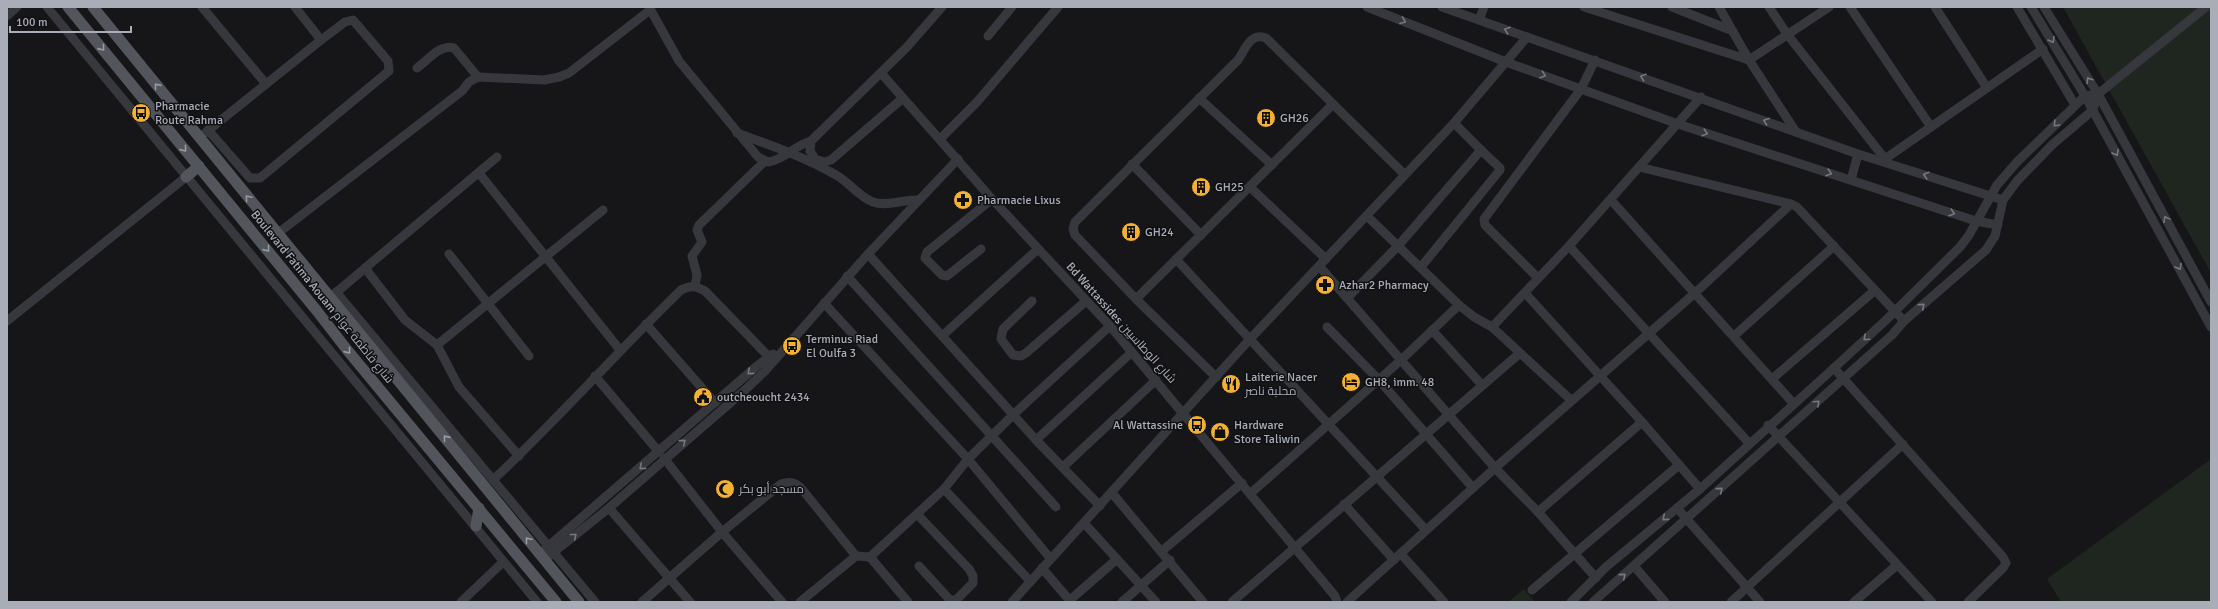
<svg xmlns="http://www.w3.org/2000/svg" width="2218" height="609" viewBox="0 0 2218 609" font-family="Signika,Cairo,sans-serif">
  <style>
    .green { fill: #1e261f }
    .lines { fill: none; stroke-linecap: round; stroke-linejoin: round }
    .minor { stroke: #37383d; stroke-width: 9 }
    .major { stroke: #53555c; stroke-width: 11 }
    .oneway { stroke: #757881 }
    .oneway2 { stroke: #979ba6 }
    .labels { text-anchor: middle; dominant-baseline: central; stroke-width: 3; stroke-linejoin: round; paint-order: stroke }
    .poi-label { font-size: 12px; fill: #a8adb8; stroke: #111113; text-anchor: start }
    .street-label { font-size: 12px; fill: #a8adb8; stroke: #111113 }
  </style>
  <rect width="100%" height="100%" fill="#161618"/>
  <g class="green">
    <polygon points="2063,7 2211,7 2211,273"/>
    <polygon points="2211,459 2211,602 2061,602 2047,579"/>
    <polygon points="1524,589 1535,602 1508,602"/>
  </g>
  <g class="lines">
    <g class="minor">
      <polyline points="47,7 537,602"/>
      <polyline points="202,7 266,84"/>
      <path d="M 649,7 L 679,61 L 758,157 L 768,162 C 784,160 795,145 811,141 L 906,48 L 942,7"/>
      <polyline points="1367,7 1506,62 1678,124 1976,221 1998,225"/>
      <polyline points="1442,7 1858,154 2003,200"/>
      <polyline points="1584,7 1749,60 1829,7"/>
      <polyline points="1672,7 1733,31"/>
      <polyline points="1719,7 1749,60 1796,132"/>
      <polyline points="1769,7 1787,34 1885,159"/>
      <polyline points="1850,7 1931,127"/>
      <polyline points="1935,7 1987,88"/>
      <polyline points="2017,7 2075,105"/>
      <polyline points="2031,7 2085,96 2211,327"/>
      <polyline points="2044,7 2098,94 2211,302"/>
      <polyline points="7,16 17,7"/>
      <polyline points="1479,20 1484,7"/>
      <polyline points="988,36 1012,7"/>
      <path d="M 417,68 C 427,61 441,43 454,48 L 478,77"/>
      <polyline points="881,73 992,199 1110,326 1335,596 1337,602"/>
      <polyline points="1199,98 1272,165"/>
      <polyline points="208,130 250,178 260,178 389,71 388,61 353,20 345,22 321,40"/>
      <polyline points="205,133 321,40 295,7"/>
      <path d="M 737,133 C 770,145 805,157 836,175 C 849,182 859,197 873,202 C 887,207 904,199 918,200"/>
      <polyline points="940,139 977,102 1058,7"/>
      <polyline points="811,141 810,151 815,159 824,162 831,160 903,98"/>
      <polyline points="1882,161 2043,49"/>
      <polyline points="1132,164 1201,235"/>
      <polyline points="1639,167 1791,204 1797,207 1904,321"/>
      <polyline points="479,173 620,350"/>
      <polyline points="1851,180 1858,154"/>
      <polyline points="1250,187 1326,259"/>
      <polyline points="1611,200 1793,403"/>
      <polyline points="1367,216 1459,305 1474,317 1492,327 1571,400"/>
      <polyline points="277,234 462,91 469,82 478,77 544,80 559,77 569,73 650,10"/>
      <polyline points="1569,246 1749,443"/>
      <polyline points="981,249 947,276 942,275 925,258 927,252 992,199"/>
      <polyline points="449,254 529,356"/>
      <polyline points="868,254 1036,440 1100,506"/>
      <polyline points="1176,259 1426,530"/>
      <polyline points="1320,267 1495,468 1347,602"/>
      <polyline points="1421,267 1500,170 1500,168 1481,150"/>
      <polyline points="365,268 405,320 437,345 459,387 519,456"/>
      <polyline points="847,276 1056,507"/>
      <polyline points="1537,277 1485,225 1484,219 1581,89 1595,60"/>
      <polyline points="695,286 697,275 692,256 702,242 697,230 699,225 764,162"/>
      <polyline points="336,292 595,602"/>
      <polyline points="1525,293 1642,422 1700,489"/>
      <polyline points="332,296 497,157"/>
      <polyline points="1347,298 1398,246 1481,150 1454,123"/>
      <polyline points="1136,299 1333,104"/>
      <polyline points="1032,301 1003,329 1001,339 1013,355 1021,356 1026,353 1086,301"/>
      <polyline points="824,303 968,459 1050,558"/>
      <polyline points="7,321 186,177"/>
      <polyline points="646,324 715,403"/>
      <polyline points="1327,327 1379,380 1473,488"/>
      <polyline points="1492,327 1569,246 1701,97"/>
      <polyline points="1432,330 1482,385"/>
      <polyline points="942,336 1038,249"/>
      <polyline points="1734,336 1834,246"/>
      <polyline points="437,345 603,210"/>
      <polyline points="1834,368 2003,557 2006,563 2003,568 1968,602"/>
      <polyline points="595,376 659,452"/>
      <path d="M 1216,377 L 1136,299 L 1075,235 L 1073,229 L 1075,222 L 1238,60 C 1245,50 1250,32 1266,38 L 1404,174"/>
      <polyline points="1772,379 1874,291"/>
      <polyline points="1642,422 1538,512 1495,468 1695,293 1791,204"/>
      <polyline points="1768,425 1932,602"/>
      <polyline points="1036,440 1132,352"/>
      <polyline points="664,458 722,532 782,602"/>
      <polyline points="1063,467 1156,380"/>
      <path d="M 493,480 C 558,419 617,352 681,290 C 690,285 696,286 705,291 L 773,361"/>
      <polyline points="944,489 1030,581"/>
      <polyline points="1112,493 1203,602"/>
      <polyline points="1251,493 1401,360 1459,305"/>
      <polyline points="1344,504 1394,560"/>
      <polyline points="609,508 690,602"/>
      <polyline points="1677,508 1760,602"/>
      <polyline points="1538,512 1596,578"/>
      <polyline points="918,515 969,569 973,576 973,583 956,600 950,600 919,566"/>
      <polyline points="1084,523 1156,602"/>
      <polyline points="544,550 757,366 773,354"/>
      <polyline points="1162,551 1242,483"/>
      <polyline points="1401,554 1444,602"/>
      <polyline points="870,557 908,602"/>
      <polyline points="544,560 609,508 745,390 765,371 868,254 958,159"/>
      <polyline points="1634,566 1665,602"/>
      <polyline points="1042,568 1071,602"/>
      <polyline points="1532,590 1679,465"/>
      <polyline points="1070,600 1117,559"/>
      <polyline points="461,602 503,562"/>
      <path d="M 642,602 L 722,532 L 781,484 C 790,481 794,482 801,488 L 856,556"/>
      <polyline points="800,602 856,556 870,557 944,489 968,459 1014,414 1110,326"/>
      <polyline points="1012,602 1250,339 1454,123 1527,37"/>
      <polyline points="1122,602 1170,560"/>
      <polyline points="1232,602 1520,353"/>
      <polyline points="1571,602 1606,567 1700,489 1834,368 1885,321 1960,247 1969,235 1997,185 2017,162 2085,96 2098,94"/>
      <polyline points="1593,602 1892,335 1904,321 1986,250 1995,236 2003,200 2017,181 2053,144 2093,110 2098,94 2206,7"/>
      <polyline points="1731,602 1903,444"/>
      <polyline points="1854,602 1897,565"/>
    </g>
    <g class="major">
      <polyline points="68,7 317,311 348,351 556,602"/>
      <polyline points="93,7 579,602"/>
      <polyline points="186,177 199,166"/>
      <polyline points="476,526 479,508"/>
    </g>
  </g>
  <defs><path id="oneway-chevron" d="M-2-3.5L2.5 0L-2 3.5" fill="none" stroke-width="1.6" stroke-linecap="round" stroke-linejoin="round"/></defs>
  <g class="oneway">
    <use href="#oneway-chevron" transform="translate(1403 21) rotate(22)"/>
    <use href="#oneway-chevron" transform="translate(1507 30) rotate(-161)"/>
    <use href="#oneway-chevron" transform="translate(2052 40) rotate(59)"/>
    <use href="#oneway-chevron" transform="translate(1543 75) rotate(19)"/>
    <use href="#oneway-chevron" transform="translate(1643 77) rotate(-161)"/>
    <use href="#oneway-chevron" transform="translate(2089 80) rotate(-122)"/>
    <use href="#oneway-chevron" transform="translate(1766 121) rotate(-160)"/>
    <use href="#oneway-chevron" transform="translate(2056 124) rotate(135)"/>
    <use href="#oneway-chevron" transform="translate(1705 133) rotate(18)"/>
    <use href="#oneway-chevron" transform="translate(2116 153) rotate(61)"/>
    <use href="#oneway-chevron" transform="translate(1829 173) rotate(18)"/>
    <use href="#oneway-chevron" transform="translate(1926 175) rotate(-163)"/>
    <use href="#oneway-chevron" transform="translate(1952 213) rotate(18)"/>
    <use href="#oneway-chevron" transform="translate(2166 219) rotate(-118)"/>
    <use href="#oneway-chevron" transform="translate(2179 267) rotate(61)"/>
    <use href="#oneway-chevron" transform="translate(1922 306) rotate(-40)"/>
    <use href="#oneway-chevron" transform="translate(1866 338) rotate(138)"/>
    <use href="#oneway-chevron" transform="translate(750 372) rotate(139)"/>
    <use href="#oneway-chevron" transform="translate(1817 403) rotate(-43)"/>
    <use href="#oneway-chevron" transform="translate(683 442) rotate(-40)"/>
    <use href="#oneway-chevron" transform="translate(642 467) rotate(139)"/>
    <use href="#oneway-chevron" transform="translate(1720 490) rotate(-41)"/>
    <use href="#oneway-chevron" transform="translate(1665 518) rotate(140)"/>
    <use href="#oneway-chevron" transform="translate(574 536) rotate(-39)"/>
    <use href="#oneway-chevron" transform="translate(1623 576) rotate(-41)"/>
  </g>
  <g class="oneway2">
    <use href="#oneway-chevron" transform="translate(102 48) rotate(51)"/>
    <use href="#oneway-chevron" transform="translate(157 86) rotate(-129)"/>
    <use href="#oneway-chevron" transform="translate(184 149) rotate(51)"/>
    <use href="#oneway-chevron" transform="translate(248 198) rotate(-130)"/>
    <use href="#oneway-chevron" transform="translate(267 249) rotate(51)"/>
    <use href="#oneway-chevron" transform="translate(348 351) rotate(51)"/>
    <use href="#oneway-chevron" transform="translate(446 438) rotate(-129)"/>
    <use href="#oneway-chevron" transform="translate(528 540) rotate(-128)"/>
  </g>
  <defs>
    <symbol id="bus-disc" viewBox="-11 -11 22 22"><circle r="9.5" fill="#f2b134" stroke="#111113"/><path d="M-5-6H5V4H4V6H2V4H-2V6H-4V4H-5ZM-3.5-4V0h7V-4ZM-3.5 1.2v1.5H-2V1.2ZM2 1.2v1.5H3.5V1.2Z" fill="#111"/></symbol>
    <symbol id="building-disc" viewBox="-11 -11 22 22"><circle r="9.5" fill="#f2b134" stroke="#111113"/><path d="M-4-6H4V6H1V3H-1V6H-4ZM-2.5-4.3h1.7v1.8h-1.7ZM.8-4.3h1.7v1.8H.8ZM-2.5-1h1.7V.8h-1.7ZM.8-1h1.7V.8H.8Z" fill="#111"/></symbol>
    <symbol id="pharmacy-disc" viewBox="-11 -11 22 22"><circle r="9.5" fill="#f2b134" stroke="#111113"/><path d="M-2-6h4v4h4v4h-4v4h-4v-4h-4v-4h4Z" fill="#111"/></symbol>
    <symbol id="hotel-disc" viewBox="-11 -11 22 22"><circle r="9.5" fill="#f2b134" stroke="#111113"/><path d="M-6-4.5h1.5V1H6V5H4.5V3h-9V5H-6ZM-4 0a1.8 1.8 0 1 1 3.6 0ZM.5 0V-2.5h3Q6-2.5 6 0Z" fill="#111"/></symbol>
    <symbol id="restaurant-disc" viewBox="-11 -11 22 22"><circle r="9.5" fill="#f2b134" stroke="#111113"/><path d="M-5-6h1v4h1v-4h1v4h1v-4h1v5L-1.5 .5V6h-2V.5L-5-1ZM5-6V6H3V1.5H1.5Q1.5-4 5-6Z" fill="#111"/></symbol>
    <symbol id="civic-disc" viewBox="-11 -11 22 22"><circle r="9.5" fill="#f2b134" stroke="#111113"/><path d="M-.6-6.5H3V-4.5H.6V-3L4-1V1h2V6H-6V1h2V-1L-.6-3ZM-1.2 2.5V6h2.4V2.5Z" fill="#111"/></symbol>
    <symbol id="shop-disc" viewBox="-11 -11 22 22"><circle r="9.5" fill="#f2b134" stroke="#111113"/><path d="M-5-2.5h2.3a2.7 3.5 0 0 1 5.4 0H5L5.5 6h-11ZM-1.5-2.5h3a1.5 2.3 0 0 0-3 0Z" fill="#111"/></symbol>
    <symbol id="mosque-disc" viewBox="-11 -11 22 22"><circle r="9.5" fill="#f2b134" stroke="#111113"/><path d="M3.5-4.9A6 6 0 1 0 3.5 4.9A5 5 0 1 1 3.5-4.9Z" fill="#111"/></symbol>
  </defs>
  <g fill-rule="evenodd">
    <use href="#bus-disc" x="130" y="102" width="22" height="22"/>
    <use href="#building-disc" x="1255" y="107" width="22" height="22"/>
    <use href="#building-disc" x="1190" y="176" width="22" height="22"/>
    <use href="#pharmacy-disc" x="952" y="189" width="22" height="22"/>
    <use href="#building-disc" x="1120" y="221" width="22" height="22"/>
    <use href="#pharmacy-disc" x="1314" y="274" width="22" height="22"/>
    <use href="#bus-disc" x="781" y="335" width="22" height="22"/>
    <use href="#hotel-disc" x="1340" y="371" width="22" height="22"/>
    <use href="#restaurant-disc" x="1220" y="373" width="22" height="22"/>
    <use href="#civic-disc" x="692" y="386" width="22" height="22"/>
    <use href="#bus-disc" x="1186" y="414" width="22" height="22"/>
    <use href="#shop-disc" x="1209" y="421" width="22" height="22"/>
    <use href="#mosque-disc" x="714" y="478" width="22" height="22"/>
  </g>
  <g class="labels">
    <g class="poi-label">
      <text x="155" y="106">Pharmacie<tspan x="155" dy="14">Route Rahma</tspan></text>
      <text x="1280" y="118">GH26</text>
      <text x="1215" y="187">GH25</text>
      <text x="977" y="200">Pharmacie Lixus</text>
      <text x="1145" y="232">GH24</text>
      <text x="1339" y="285">Azhar2 Pharmacy</text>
      <text x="806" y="339">Terminus Riad<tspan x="806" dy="14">El Oulfa 3</tspan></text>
      <text x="1245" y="377">Laiterie Nacer<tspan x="1245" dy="14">محلبة ناصر</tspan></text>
      <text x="1365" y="382">GH8, imm. 48</text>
      <text x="717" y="397">outcheoucht 2434</text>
      <text x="1183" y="425" text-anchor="end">Al Wattassine</text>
      <text x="1234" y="425">Hardware<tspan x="1234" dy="14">Store Taliwin</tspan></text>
      <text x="739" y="489">مسجد أبو بكر</text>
    </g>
    <g class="street-label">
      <text transform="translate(322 297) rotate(51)">Boulevard Fatima Aouam شارع فاطمة عوام</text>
      <text transform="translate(1121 323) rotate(48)">Bd Wattassides شارع الوطاسيين</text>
    </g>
  </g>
  <rect width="2218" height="609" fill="none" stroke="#a8adb8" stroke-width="16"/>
  <path d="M10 26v6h121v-6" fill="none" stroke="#a8adb8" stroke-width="2"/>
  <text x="16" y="26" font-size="12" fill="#a8adb8" stroke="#111113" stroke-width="3" paint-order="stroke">100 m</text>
</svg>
